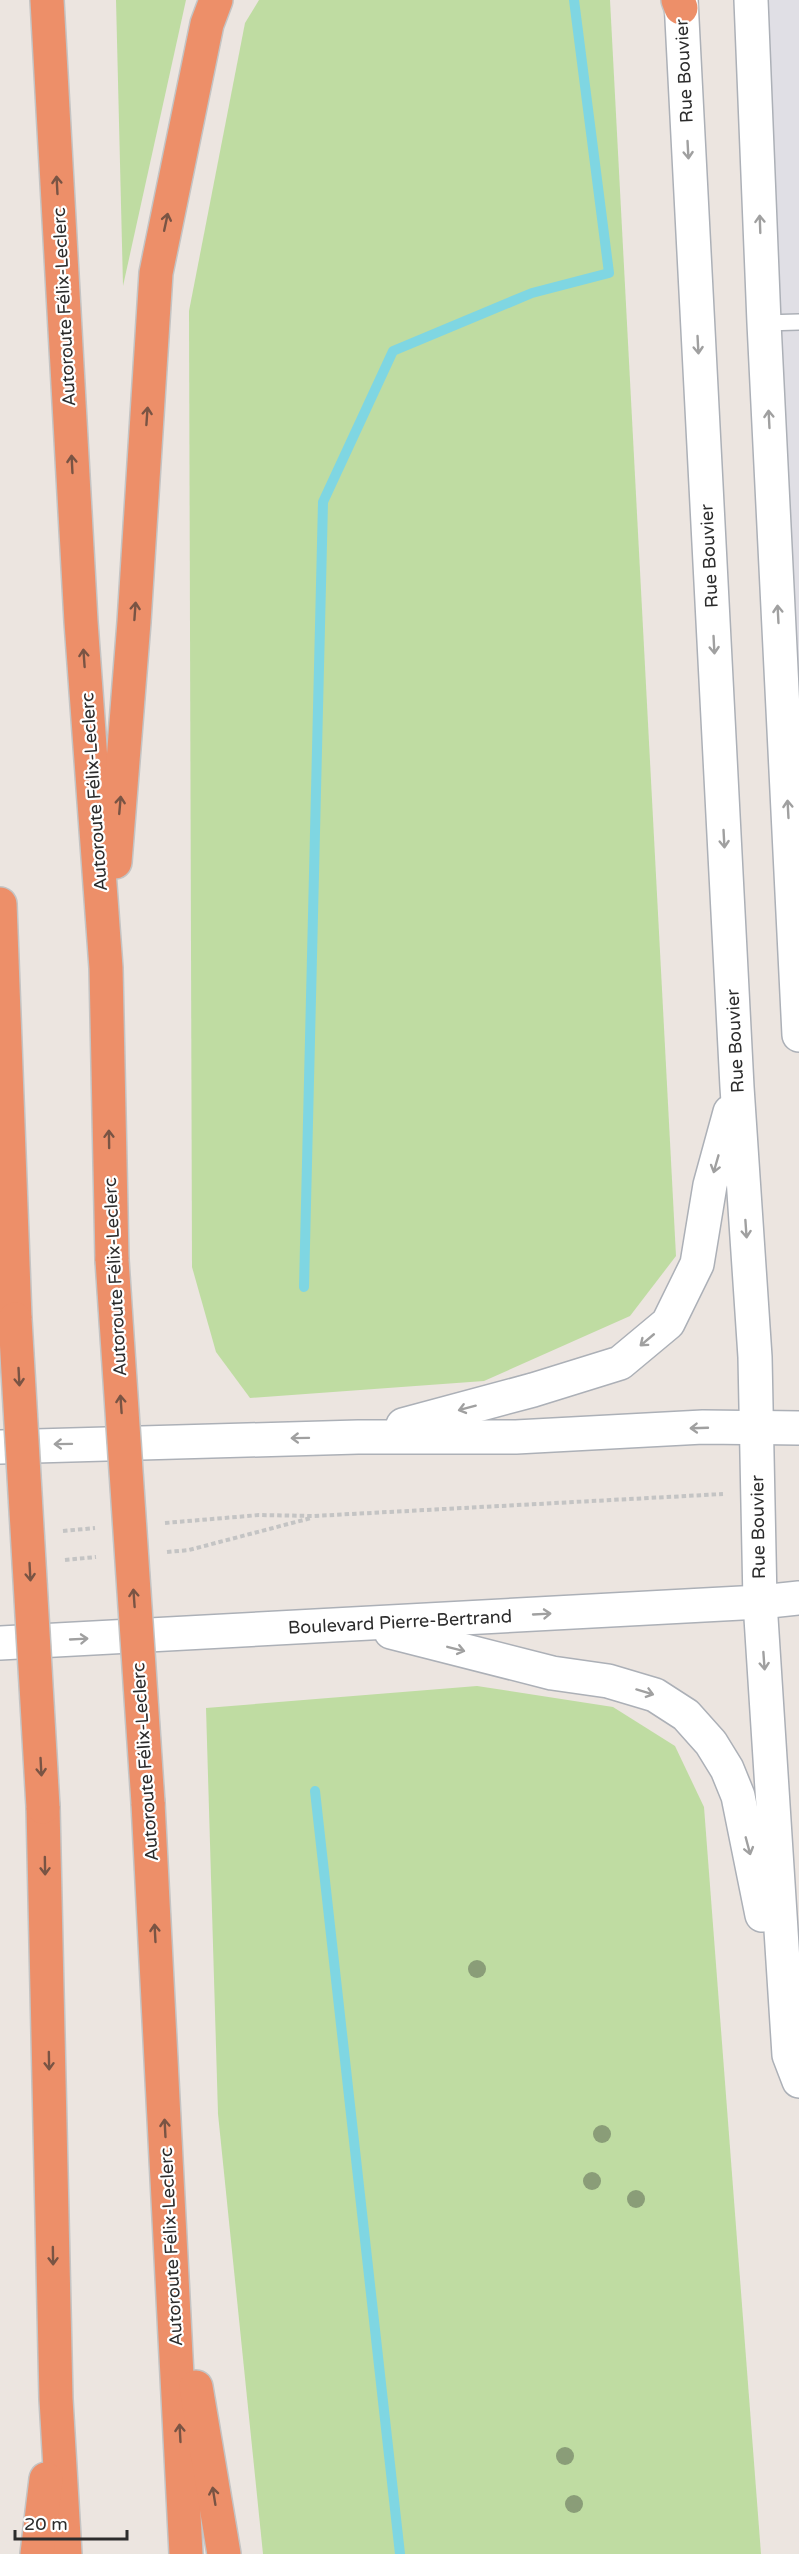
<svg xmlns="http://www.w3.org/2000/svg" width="799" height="2554" viewBox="0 0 799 2554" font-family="'Varela Round',sans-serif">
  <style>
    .industrial { fill: #e0dfe5 }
    .green { fill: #bfdca2 }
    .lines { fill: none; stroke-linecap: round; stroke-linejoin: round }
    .stream { stroke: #7fd6e2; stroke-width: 10 }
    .lane-casing { stroke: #acb0b7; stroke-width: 18 }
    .secondary-casing { stroke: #acb0b7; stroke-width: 36 }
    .highway-casing { stroke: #c4c4c4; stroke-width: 36 }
    .path { stroke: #c4c4c4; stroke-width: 4; stroke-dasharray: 4.5 3; stroke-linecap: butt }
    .lane { stroke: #fff; stroke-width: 15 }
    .secondary { stroke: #fff; stroke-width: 33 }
    .highway { stroke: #ed8f69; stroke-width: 33 }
    .highway-bridge-casing { stroke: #c4c4c4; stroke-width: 36; stroke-linecap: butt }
    .highway-bridge { stroke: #ed8f69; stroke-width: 33 }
    .tree { fill: #8a9d78 }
    .oneway { stroke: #a0a0a0 }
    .oneway2 { stroke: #795444 }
    .labels { text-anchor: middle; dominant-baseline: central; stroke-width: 4.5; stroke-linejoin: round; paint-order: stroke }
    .street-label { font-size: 18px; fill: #2c2c2c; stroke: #fff }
  </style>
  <rect width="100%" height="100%" fill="#ece5e0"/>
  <polygon class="industrial" points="753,0 799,0 799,963"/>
  <g class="green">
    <polygon points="116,0 186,0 123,286"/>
    <polygon points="259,0 610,0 676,1256 630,1316 484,1381 250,1398 216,1352 192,1267 189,311 245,23"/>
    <polygon points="477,1686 613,1707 675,1746 704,1807 761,2554 263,2554 218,2114 206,1708"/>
  </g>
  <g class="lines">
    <g class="stream">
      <polyline points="304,1287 323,502 393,351 532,293 609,273 574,0"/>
      <polyline points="315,1791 400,2554"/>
    </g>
    <defs>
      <polyline id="lane" points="764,323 799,322"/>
      <g id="secondary">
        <polyline points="681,0 737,1087 755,1357 760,1602 789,2055 799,2081"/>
        <polyline points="751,0 764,323 799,1035"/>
        <polyline points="403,1425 533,1390 620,1363 668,1323 697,1264 710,1185 730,1112"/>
        <polyline points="0,1447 358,1437 516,1437 703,1427 799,1428"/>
        <polyline points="391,1632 552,1673 608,1681 655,1695 686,1715 711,1743 727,1769 738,1796 762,1915"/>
        <polyline points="0,1643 760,1602 799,1598"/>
      </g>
      <g id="highway">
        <polyline points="47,0 81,622 106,968 112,1260"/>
        <polyline points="678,0 681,8"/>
        <polyline points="115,862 134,622 156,273 207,24 216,0"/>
        <polyline points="0,904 15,1319"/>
        <polyline points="148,1803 186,2554"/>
        <polyline points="43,1807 56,2399 65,2554"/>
        <polyline points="196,2387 224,2554"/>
        <polyline points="37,2554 46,2479"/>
      </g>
    </defs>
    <use href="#lane" class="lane-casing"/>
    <use href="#secondary" class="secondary-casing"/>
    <use href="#highway" class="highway-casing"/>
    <g class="path">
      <polyline points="165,1523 259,1515 314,1516 723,1494"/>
      <polyline points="63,1531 95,1528"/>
      <polyline points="167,1552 189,1550 311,1518"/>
      <polyline points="65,1560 96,1557"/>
    </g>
    <use href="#lane" class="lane"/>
    <use href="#secondary" class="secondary"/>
    <use href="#highway" class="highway"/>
    <defs>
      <g id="highway-bridge">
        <polyline points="112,1260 148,1803"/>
        <polyline points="15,1319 43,1807"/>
      </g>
    </defs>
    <use href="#highway-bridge" class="highway-bridge-casing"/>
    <use href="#highway-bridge" class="highway-bridge"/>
  </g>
  <g class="tree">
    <circle cx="477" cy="1969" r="9"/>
    <circle cx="602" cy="2134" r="9"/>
    <circle cx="592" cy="2181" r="9"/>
    <circle cx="636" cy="2199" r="9"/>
    <circle cx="565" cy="2456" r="9"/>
    <circle cx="574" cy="2504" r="9"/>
  </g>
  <defs><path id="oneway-shaft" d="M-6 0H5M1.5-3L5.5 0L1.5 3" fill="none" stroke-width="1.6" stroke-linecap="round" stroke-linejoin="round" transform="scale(1.5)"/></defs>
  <g class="oneway">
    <use href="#oneway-shaft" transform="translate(688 150) rotate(87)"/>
    <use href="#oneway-shaft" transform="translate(760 224) rotate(-92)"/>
    <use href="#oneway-shaft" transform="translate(698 345) rotate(87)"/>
    <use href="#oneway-shaft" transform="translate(769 419) rotate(-93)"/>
    <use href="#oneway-shaft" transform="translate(778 614) rotate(-93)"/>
    <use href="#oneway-shaft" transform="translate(714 645) rotate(87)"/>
    <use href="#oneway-shaft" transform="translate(788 809) rotate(-93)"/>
    <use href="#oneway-shaft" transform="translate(724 839) rotate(87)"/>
    <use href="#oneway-shaft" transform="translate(716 1164) rotate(106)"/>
    <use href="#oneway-shaft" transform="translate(746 1229) rotate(86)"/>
    <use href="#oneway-shaft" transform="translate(647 1340) rotate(140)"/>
    <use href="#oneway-shaft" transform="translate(467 1408) rotate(165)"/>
    <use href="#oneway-shaft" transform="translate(699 1428) rotate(178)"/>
    <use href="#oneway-shaft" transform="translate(300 1438) rotate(179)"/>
    <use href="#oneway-shaft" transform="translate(63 1444) rotate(179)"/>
    <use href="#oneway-shaft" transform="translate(542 1614) rotate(-3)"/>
    <use href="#oneway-shaft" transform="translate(79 1639) rotate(-3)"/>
    <use href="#oneway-shaft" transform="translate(456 1649) rotate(14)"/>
    <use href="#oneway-shaft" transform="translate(764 1661) rotate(86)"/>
    <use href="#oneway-shaft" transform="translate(645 1692) rotate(17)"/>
    <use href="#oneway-shaft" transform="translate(748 1846) rotate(75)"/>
  </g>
  <g class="oneway2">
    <use href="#oneway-shaft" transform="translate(57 185) rotate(-93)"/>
    <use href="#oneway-shaft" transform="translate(166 222) rotate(-78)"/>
    <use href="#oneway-shaft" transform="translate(147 416) rotate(-86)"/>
    <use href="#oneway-shaft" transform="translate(72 464) rotate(-93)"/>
    <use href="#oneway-shaft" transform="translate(135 611) rotate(-86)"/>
    <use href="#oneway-shaft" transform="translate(84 658) rotate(-94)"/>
    <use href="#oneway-shaft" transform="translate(120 805) rotate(-85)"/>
    <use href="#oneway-shaft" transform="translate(109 1139) rotate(-91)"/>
    <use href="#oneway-shaft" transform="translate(19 1377) rotate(87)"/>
    <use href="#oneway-shaft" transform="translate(121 1404) rotate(-94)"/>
    <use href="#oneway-shaft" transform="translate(30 1572) rotate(87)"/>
    <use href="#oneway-shaft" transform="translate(134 1598) rotate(-94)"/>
    <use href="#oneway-shaft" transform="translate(41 1767) rotate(87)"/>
    <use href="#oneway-shaft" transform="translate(45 1866) rotate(89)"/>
    <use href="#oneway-shaft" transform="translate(155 1933) rotate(-93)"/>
    <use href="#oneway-shaft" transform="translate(49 2061) rotate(89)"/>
    <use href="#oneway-shaft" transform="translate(165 2128) rotate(-93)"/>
    <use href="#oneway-shaft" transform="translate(53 2256) rotate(89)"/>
    <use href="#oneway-shaft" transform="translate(180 2433) rotate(-93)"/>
    <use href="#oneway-shaft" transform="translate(214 2496) rotate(-99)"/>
  </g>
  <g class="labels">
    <g class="street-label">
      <text transform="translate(684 71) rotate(-93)">Rue Bouvier</text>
      <text transform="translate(64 307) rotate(-93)">Autoroute Félix-Leclerc</text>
      <text transform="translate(709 556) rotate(-93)">Rue Bouvier</text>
      <text transform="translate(94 792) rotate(-94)">Autoroute Félix-Leclerc</text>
      <text transform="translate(735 1041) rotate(-93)">Rue Bouvier</text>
      <text transform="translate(115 1277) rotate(-93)">Autoroute Félix-Leclerc</text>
      <text transform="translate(758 1527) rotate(-91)">Rue Bouvier</text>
      <text transform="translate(400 1622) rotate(-3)">Boulevard Pierre-Bertrand</text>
      <text transform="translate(145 1762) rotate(-94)">Autoroute Félix-Leclerc</text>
      <text transform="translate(171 2247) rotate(-93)">Autoroute Félix-Leclerc</text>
    </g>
  </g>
  <path d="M15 2530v9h112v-9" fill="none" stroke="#2c2c2c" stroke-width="3"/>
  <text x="24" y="2530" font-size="18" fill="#2c2c2c" stroke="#ffffff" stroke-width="4.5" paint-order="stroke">20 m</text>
</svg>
